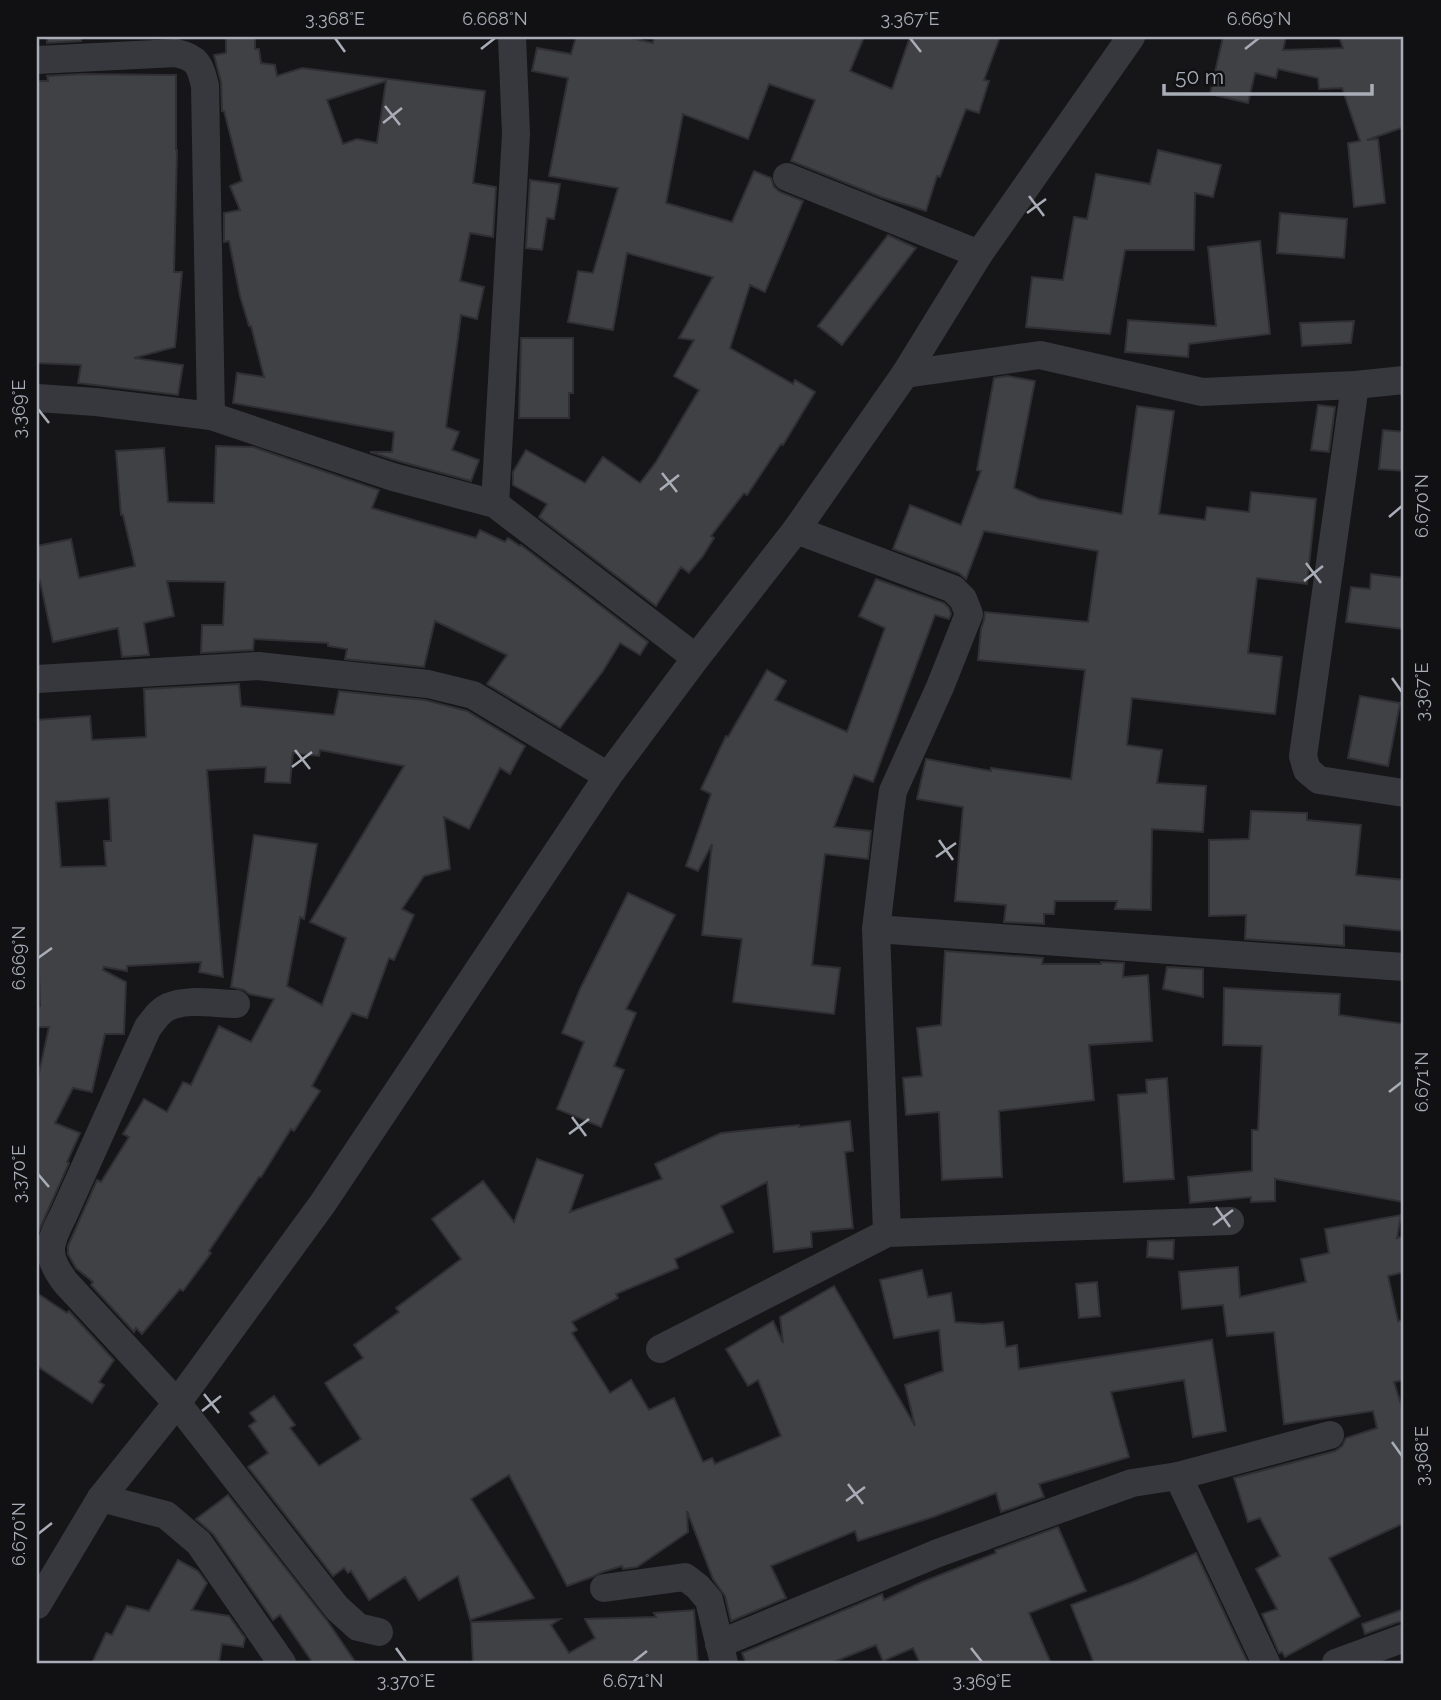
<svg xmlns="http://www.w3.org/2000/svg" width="1441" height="1700" viewBox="0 0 1441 1700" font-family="Raleway,sans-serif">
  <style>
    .building { fill: #404145; stroke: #303034; stroke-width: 2; fill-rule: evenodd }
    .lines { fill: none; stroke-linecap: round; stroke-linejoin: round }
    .minor { stroke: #37383d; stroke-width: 28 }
    .ticks { fill: none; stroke: #a8adb8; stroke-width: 2.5 }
    .neatline { fill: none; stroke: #a8adb8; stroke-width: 2.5 }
    .ticks-label { font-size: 18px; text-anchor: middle; fill: #a8adb8 }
  </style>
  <rect width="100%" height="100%" fill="#161618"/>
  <g class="building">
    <polygon points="47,37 81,37 81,41 47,43"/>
    <path d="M 226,37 L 255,37 L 255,49 L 259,49 L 261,63 L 275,65 L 277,76 L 302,68 L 485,91 L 473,183 L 496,187 L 493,237 L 470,233 L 460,281 L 484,287 L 477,319 L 461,315 L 446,427 L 459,432 L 452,450 L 479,460 L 471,481 L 398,461 L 370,452 L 392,452 L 394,432 L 233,403 L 237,373 L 264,377 L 251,326 L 249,326 L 240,296 L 229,241 L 224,242 L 224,213 L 240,210 L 230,186 L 242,181 L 224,111 L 222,111 L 221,82 L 214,55 L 226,53 ZM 386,81 L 377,143 L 357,139 L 343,144 L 327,100 Z"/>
    <polygon points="576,37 627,37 653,43 654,37 864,37 850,71 892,89 910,37 1000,37 984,80 989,81 979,113 966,109 940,177 937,176 926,211 881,197 791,161 815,100 769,84 748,139 683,114 666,203 732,222 754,171 771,178 774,187 780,192 803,201 765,292 750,285 730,348 793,384 795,380 815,392 783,445 781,444 747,495 744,493 711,536 714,538 703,556 689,573 681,567 656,606 539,517 547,504 513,485 513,472 526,450 585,483 603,457 640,483 656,462 699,390 674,376 694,340 679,338 713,277 627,253 613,330 568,322 578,271 593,273 618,188 549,176 568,78 532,71 537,48 571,54"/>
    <polygon points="1223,37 1286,37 1283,50 1343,48 1339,37 1404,37 1404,127 1367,140 1378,139 1385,203 1354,207 1348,143 1360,141 1342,88 1319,89 1318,78 1278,69 1276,78 1255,73 1248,103 1210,94"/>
    <polygon points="81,74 176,75 176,150 177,150 174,272 182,272 175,347 134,358 183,365 178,395 78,383 81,365 37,363 37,81 48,81 47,76"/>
    <polygon points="1158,150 1221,165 1213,197 1195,193 1194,250 1125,250 1110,334 1026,327 1032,277 1063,280 1074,217 1087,219 1096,174 1150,184"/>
    <polygon points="530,180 560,184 554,219 547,218 542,250 526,248"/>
    <polygon points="1280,213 1347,219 1344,258 1277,253"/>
    <polygon points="888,235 916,248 842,345 818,326"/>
    <polygon points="1260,241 1270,334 1189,344 1188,357 1125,352 1128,320 1216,326 1208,247"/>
    <polygon points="1354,321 1351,343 1302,346 1300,323"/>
    <polygon points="521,338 573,338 573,393 569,393 569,418 519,418"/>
    <polygon points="1007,376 1035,381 1014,488 1039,499 1122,514 1137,406 1174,411 1159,514 1205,520 1207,507 1249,512 1251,492 1316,499 1307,584 1257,578 1248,653 1282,657 1275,714 1132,698 1127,745 1162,750 1157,783 1206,786 1203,832 1152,829 1151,910 1115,909 1117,901 1055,901 1054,914 1044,914 1044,924 1004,922 1006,905 955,901 963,807 917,799 926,759 991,771 991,768 1071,779 1085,670 978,660 981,629 984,620 985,612 1088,622 1098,551 984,531 966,579 959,573 893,549 910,505 961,525 981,471 977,470 994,378"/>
    <polygon points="1318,405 1335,407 1329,452 1311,450"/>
    <polygon points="1383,430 1404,432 1404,471 1379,469"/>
    <polygon points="216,446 253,447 379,490 372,508 476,538 480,530 505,542 508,538 520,546 521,545 648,642 640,655 620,643 603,671 560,728 487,684 507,655 435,621 424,667 345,659 347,649 328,646 328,643 254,639 253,650 201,653 202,625 223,625 225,582 167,581 174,616 144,623 149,655 122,657 118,628 53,642 40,581 37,582 37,546 71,539 79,578 135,566 123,515 121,515 116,451 164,448 168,502 214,503"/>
    <polygon points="1371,574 1404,578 1404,629 1346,622 1351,587 1370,589"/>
    <polygon points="876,579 944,603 949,608 951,614 949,619 935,615 873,782 854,775 834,827 871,831 868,859 825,854 812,965 840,968 834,1014 733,1002 742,939 702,935 712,844 698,871 686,866 711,794 701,789 726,736 728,737 767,670 786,681 775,700 847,732 885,628 859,616"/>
    <path d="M 239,684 L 241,706 L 334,715 L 339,691 L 425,700 L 467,711 L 525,746 L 510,774 L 500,768 L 469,829 L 444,817 L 450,869 L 424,876 L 402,909 L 414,915 L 394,960 L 389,958 L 367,1018 L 352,1013 L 312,1086 L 320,1091 L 294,1131 L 291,1129 L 261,1177 L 259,1177 L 209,1251 L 211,1253 L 183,1291 L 180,1289 L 142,1334 L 136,1328 L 134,1332 L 91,1285 L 93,1282 L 76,1268 L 68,1254 L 68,1246 L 97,1180 L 101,1182 L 129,1137 L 123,1134 L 144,1099 L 167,1112 L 183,1082 L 191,1085 L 219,1026 L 251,1042 L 274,999 L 249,994 L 244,990 L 231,987 L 254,835 L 317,844 L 304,919 L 300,917 L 287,986 L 322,1005 L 346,938 L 310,922 L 404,766 L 320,750 L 319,756 L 293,753 L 290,783 L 265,782 L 266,767 L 207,770 L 223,977 L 199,972 L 201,962 L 127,966 L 127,971 L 104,967 L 103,970 L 126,982 L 124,1034 L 105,1034 L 92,1092 L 73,1088 L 55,1123 L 80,1133 L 67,1162 L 69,1163 L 37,1235 L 37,1082 L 49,1027 L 37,1027 L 37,1006 L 40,1006 L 37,913 L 37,720 L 90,716 L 92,740 L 146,737 L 144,689 ZM 109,798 L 111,841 L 104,841 L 106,866 L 61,867 L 56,802 Z"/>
    <polygon points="1360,696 1400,703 1388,766 1348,758"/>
    <polygon points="1251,811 1307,813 1307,820 1361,825 1356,875 1404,880 1404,931 1344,925 1344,946 1245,939 1246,915 1209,916 1209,840 1249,839"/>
    <polygon points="628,893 675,915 626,1009 636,1013 614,1066 624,1070 601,1127 557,1109 584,1042 562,1033 580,989"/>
    <polygon points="945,951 1043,958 1042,964 1101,964 1101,962 1124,963 1123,977 1148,975 1152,1041 1089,1045 1094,1100 999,1111 1002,1177 942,1180 939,1112 906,1115 903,1078 922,1076 917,1028 941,1025"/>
    <polygon points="1167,967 1203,969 1203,997 1163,989"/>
    <polygon points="1224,988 1340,994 1339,1015 1404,1024 1404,1202 1275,1179 1275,1201 1251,1202 1251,1197 1190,1203 1188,1177 1252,1171 1252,1130 1258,1130 1262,1046 1223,1045"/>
    <polygon points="1167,1078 1174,1179 1124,1182 1118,1095 1147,1093 1146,1080"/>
    <polygon points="850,1121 853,1151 845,1152 853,1228 811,1232 812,1247 774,1252 767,1182 721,1206 733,1232 675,1259 678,1268 616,1294 618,1298 572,1322 577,1330 572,1333 610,1393 631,1380 649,1410 674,1398 703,1462 712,1458 715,1464 781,1436 758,1380 748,1386 726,1349 773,1321 783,1343 780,1317 834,1286 915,1426 905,1385 943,1371 939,1330 894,1338 880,1280 922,1270 928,1297 951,1293 955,1322 983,1324 1003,1322 1006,1347 1017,1345 1019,1369 1212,1340 1226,1431 1193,1437 1184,1380 1111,1392 1129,1457 1039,1484 1044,1497 1001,1512 996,1493 933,1517 858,1541 855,1531 771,1566 786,1598 731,1621 725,1596 713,1579 687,1511 688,1532 637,1567 623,1569 622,1566 602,1572 592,1577 567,1586 509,1475 471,1499 534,1598 470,1620 458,1576 419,1600 405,1577 369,1600 351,1571 348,1573 344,1568 333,1576 248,1467 268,1453 249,1426 256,1421 250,1413 274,1396 295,1425 290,1428 319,1466 361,1439 325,1383 363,1358 354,1345 399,1312 396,1308 461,1259 432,1219 483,1181 514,1222 537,1159 583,1175 570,1212 662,1179 655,1164 721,1133 799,1125 799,1127"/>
    <polygon points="1401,1215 1397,1238 1404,1236 1404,1272 1388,1276 1398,1321 1404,1320 1404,1380 1394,1382 1404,1414 1404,1523 1329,1558 1360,1616 1285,1657 1282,1652 1279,1653 1262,1614 1277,1609 1256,1569 1280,1556 1260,1518 1248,1522 1234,1478 1335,1451 1342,1446 1346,1438 1377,1428 1373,1411 1284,1424 1274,1332 1227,1336 1223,1305 1182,1309 1179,1272 1238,1267 1240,1297 1306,1282 1301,1259 1329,1253 1325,1229"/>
    <polygon points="1174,1240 1173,1259 1147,1257 1148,1241"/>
    <polygon points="1097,1282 1100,1316 1079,1318 1076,1284"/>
    <polygon points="37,1293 67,1313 69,1311 114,1360 99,1382 104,1385 92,1403 37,1366"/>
    <polygon points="228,1495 328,1622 356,1663 313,1663 280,1615 273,1620 213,1534 196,1519"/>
    <polygon points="1058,1527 1086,1591 1029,1613 1051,1663 920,1663 913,1648 883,1661 876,1645 831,1663 746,1663 742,1653 882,1594 884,1600 922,1582 996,1553 995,1550"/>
    <polygon points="1196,1553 1248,1663 1094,1663 1071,1605 1135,1581"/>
    <polygon points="178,1560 198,1571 207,1583 192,1610 229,1616 245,1638 243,1647 222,1644 219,1663 92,1663 106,1633 112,1635 127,1606 149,1611"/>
    <polygon points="1404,1609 1404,1622 1398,1622 1365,1634 1362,1624"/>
    <polygon points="694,1610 698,1663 473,1663 471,1622 560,1619 551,1625 569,1653 595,1638 585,1619 656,1617 654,1613"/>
  </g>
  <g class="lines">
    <g class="minor">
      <path d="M 37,60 L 176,53 C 198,58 200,65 205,86 L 211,416"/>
      <polyline points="787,177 979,254"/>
      <polyline points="905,374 1040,355 1202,392 1355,385 1404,380"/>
      <polyline points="1355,385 1303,756 1307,770 1319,780 1404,793"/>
      <polyline points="37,398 96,402 211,416 393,477 495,504 696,658"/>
      <polyline points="495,504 516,134 512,37"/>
      <polyline points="796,530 953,589 963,599 969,614 940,687 893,791 890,812 876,929 887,1233"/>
      <polyline points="37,679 258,666 428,684 473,695 608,776"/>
      <polyline points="876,929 1404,967"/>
      <path d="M 236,1004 C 215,1004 188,998 168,1007 C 159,1011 154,1020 148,1027 L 63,1216 C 48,1245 45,1256 66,1283 L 177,1403 L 337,1608 L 358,1627 L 379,1632"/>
      <polyline points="660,1349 887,1233 1230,1221"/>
      <polyline points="1178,1476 1266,1663"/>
      <polyline points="101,1498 166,1515 199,1543 282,1663"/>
      <polyline points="604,1588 685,1577 698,1587 709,1600 724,1663"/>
      <polyline points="37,1605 101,1498 177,1403 323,1203 608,776 696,658 796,530 905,374 979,254 1131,37"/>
      <polyline points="719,1644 938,1553 1132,1483 1178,1476 1330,1435"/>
      <polyline points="1336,1663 1404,1638"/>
    </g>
  </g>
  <path class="ticks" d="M 335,38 L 345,52M 910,38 L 921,52M 481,49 L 495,38M 1245,49 L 1259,38M 385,106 L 400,125M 383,123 L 402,108M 1029,196 L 1044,216M 1027,213 L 1046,199M 38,409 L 49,423M 662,473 L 677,492M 660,490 L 679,475M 1389,517 L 1402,506M 1306,563 L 1321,583M 1304,581 L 1323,566M 1392,678 L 1402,692M 295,750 L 310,769M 292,767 L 312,752M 939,840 L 953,860M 936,857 L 956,843M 38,958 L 52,948M 1389,1092 L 1402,1082M 572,1117 L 586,1136M 569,1134 L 589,1119M 38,1174 L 49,1187M 1216,1207 L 1230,1227M 1213,1225 L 1233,1210M 204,1394 L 219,1413M 202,1411 L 221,1396M 1392,1442 L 1402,1456M 848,1484 L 863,1504M 846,1501 L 865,1487M 38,1534 L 52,1523M 396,1648 L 406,1662M 971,1648 L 982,1662M 633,1662 L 647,1651"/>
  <rect width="1441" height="1700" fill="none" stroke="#111113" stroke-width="77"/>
  <path d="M1164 84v10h208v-10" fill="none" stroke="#a8adb8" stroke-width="3.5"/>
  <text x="1175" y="84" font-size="21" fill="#a8adb8" stroke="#111113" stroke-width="5" paint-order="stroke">50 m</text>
  <rect x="38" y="38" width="1364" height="1624" class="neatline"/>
  <g class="ticks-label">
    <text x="335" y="25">3.368°E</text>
    <text x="495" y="25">6.668°N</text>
    <text x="910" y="25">3.367°E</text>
    <text x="1259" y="25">6.669°N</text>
    <text transform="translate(19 409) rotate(-90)" y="6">3.369°E</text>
    <text transform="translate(1422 506) rotate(-90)" y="6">6.670°N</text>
    <text transform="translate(1422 692) rotate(-90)" y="6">3.367°E</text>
    <text transform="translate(19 958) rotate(-90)" y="6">6.669°N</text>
    <text transform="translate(1422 1082) rotate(-90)" y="6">6.671°N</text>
    <text transform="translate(19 1174) rotate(-90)" y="6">3.370°E</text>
    <text transform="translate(1422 1456) rotate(-90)" y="6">3.368°E</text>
    <text transform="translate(19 1534) rotate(-90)" y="6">6.670°N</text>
    <text x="406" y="1687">3.370°E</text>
    <text x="633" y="1687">6.671°N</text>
    <text x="982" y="1687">3.369°E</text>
  </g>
</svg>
